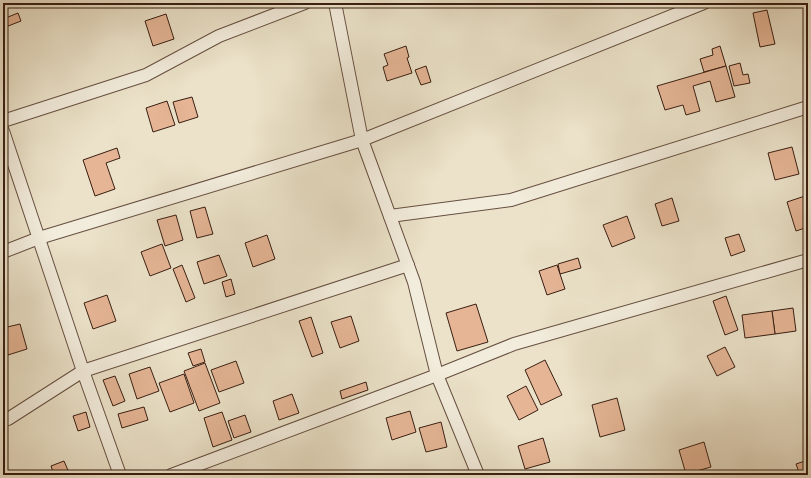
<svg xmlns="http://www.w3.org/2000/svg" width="811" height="478" viewBox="0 0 811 478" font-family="'IM FELL English',serif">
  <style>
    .building { fill: #e5b595; stroke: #391e12 }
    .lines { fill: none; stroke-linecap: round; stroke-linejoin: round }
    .minor-casing { stroke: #664f40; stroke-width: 14 }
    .minor { stroke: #f2ecdc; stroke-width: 12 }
  </style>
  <rect width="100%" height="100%" fill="#ebe2c9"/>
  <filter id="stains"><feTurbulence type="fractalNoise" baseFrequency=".005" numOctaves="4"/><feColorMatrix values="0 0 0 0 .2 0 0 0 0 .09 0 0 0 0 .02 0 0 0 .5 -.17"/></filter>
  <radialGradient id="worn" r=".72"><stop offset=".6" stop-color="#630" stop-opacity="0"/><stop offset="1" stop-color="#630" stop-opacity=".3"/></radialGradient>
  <g class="building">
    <polygon points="767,10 775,44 760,47 753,13"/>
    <polygon points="18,13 21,21 3,28 3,19"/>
    <polygon points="166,14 174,39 153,46 145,21"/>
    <polygon points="406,46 409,57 407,58 412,73 387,81 383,67 388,65 384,54"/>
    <polygon points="720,46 726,66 704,72 700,59 713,55 712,49"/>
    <polygon points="740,63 743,75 748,74 750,83 734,86 729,66"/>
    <polygon points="426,66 431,82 421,85 415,70"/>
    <polygon points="726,66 735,97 716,102 710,81 693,86 700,111 686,115 683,105 665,110 657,86"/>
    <polygon points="192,97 198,117 179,123 173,102"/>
    <polygon points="167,101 175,125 153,132 146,108"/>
    <polygon points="792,147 799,174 775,180 768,153"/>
    <polygon points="117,148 120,158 106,163 115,189 95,196 83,160"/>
    <polygon points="808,195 808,227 796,231 787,202"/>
    <polygon points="672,198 679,221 662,226 655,204"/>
    <polygon points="205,207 213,234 197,238 190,211"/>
    <polygon points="176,215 183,240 165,246 157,220"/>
    <polygon points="627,216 635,238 612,247 603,225"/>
    <polygon points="739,234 745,251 731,256 725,238"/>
    <polygon points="267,235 275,259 253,267 245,243"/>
    <polygon points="162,244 171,268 150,276 141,252"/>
    <polygon points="219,255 227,276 204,284 197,262"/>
    <polygon points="578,258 581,268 560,274 558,264"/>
    <polygon points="182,265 195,298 186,302 173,269"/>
    <polygon points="557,265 565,289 547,295 539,271"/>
    <polygon points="231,279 235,294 226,297 222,282"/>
    <polygon points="107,295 116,321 93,329 84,303"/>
    <polygon points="726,296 738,330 725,335 713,301"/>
    <polygon points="476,304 488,342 457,351 446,313"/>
    <polygon points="793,308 796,331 775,334 772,311"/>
    <polygon points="772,311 775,334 745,338 742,315"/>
    <polygon points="351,316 359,341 340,348 331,322"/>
    <polygon points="311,317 323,353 312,357 299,321"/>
    <polygon points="20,324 27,349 8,355 3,335 3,328"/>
    <polygon points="725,347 735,367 717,376 707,356"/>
    <polygon points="201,349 205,362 193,366 188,353"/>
    <polygon points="545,360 562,395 541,405 525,370"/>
    <polygon points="236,361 244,383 219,392 211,370"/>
    <polygon points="205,363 220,403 199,411 184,371"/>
    <polygon points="150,367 159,391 137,399 129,374"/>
    <polygon points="184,374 194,403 170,412 159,383"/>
    <polygon points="115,376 125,401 113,406 103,380"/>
    <polygon points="366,382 368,390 342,399 340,391"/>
    <polygon points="526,386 538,410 519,420 507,396"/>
    <polygon points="292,394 299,413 279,420 273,401"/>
    <polygon points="617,398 625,430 600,437 592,405"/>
    <polygon points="144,407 148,420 122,428 118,414"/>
    <polygon points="410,411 416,432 392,440 386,418"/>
    <polygon points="86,412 90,427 78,431 73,416"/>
    <polygon points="222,412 232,440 213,447 204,418"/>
    <polygon points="245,415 251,432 234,438 228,421"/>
    <polygon points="441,422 447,447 426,452 419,428"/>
    <polygon points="543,438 550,462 525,469 518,446"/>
    <polygon points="704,442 711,467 686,474 679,450"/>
    <polygon points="808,460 808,475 800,475 796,464"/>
    <polygon points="64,461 70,475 54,475 51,466"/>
  </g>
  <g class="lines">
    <defs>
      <g id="minor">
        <polyline points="335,3 362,140 414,282 437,375 478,475"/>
        <polyline points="3,121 146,75 219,36 305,3"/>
        <polyline points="3,131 83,371 120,475"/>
        <polyline points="390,216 511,200 808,107"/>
        <polyline points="3,252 39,238 362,140 704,3"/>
        <polyline points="3,420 8,419 83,371 408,265"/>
        <polyline points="171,475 437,375 514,344 808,260"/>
      </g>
    </defs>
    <use href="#minor" class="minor-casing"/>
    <use href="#minor" class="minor"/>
  </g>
  <rect width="811" height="478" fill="none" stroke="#ebe2c9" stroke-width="16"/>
  <rect x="4" y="4" width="803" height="470" fill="none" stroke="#391e12" stroke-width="2"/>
  <rect x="8" y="8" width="795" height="462" fill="none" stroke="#391e12"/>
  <rect width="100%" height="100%" filter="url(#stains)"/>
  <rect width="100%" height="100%" fill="url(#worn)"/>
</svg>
